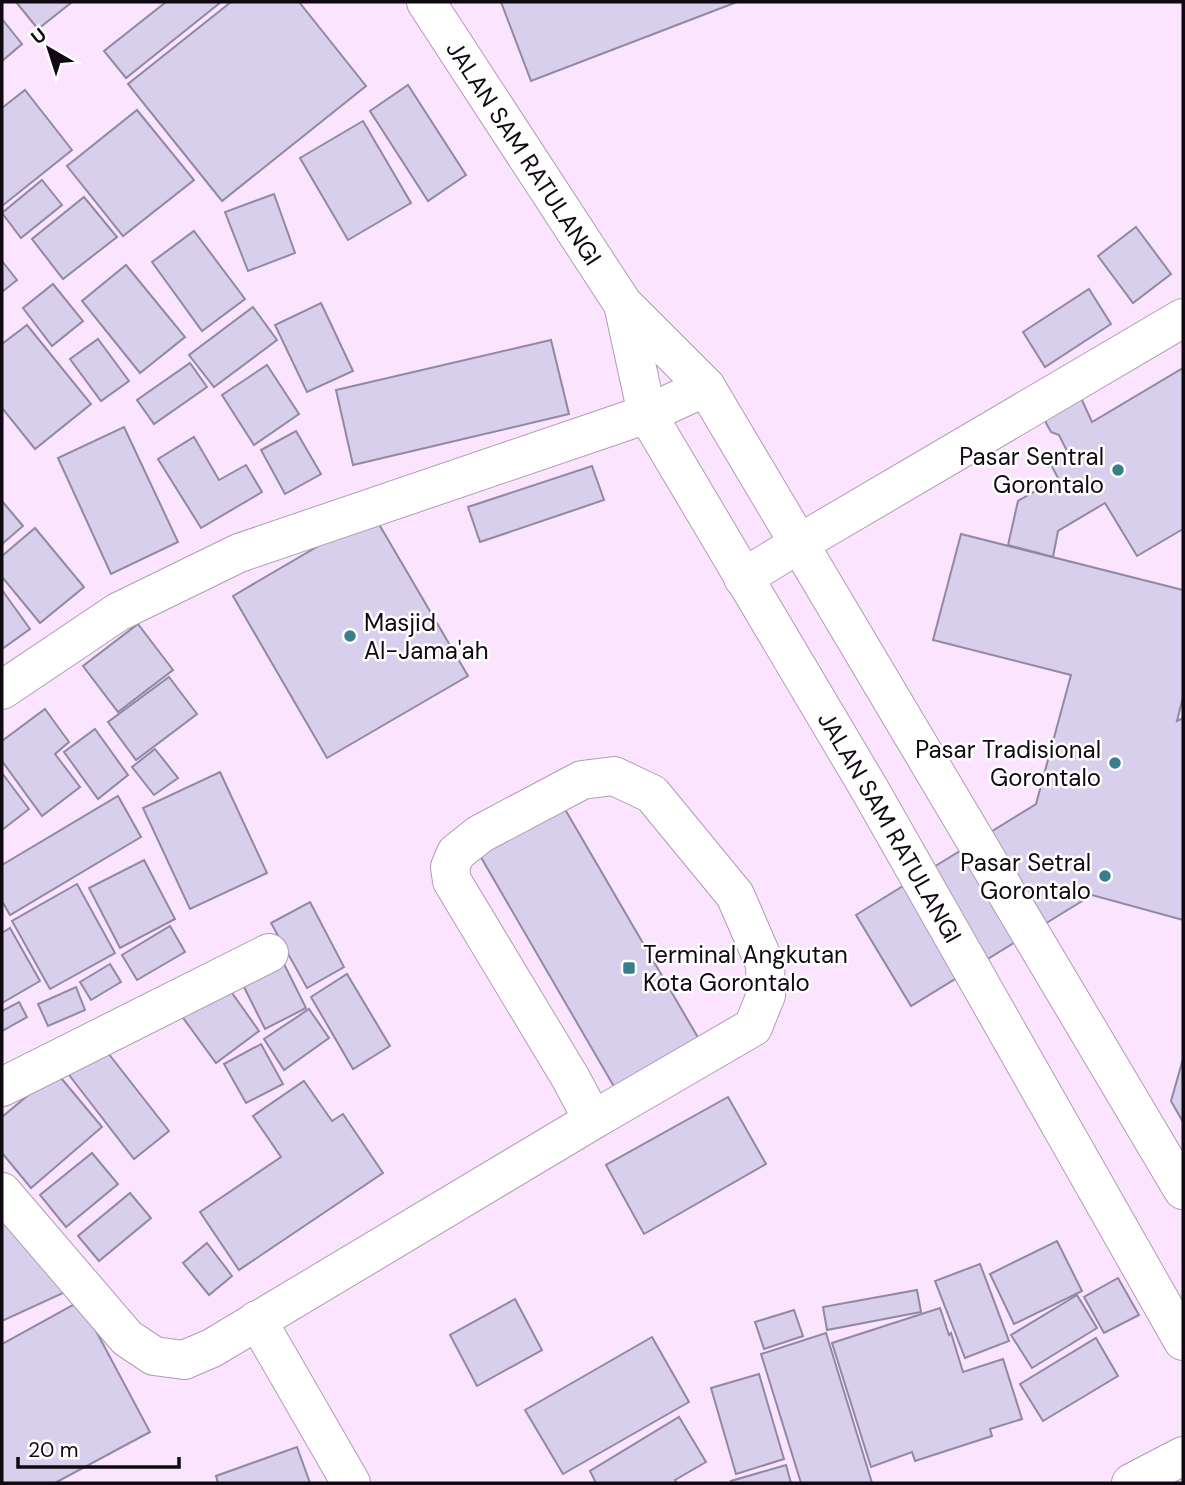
<svg xmlns="http://www.w3.org/2000/svg" width="1185" height="1485" viewBox="0 0 1185 1485" font-family="'DM Sans',sans-serif">
  <style>
    .building { fill: #d8cfed; stroke: #9188a4; stroke-width: 2 }
    .lines { fill: none; stroke-linecap: round; stroke-linejoin: round }
    .minor-casing { stroke: #b19cb4; stroke-width: 40 }
    .minor { stroke: #fff; stroke-width: 38 }
    .poi-dot { fill: #387f8a; stroke: #fff; stroke-width: 2.5 }
    .labels { text-anchor: middle; dominant-baseline: central; stroke-width: 5; stroke-linejoin: round; paint-order: stroke }
    .street-label { font-size: 24px; fill: #110912; stroke: #fff }
    .poi-label { font-size: 24px; fill: #110912; stroke: #fff; text-anchor: end }
  </style>
  <rect width="100%" height="100%" fill="#fae4fe"/>
  <g class="building">
    <polygon points="16,2 72,2 38,29"/>
    <polygon points="166,2 221,2 126,78 104,51"/>
    <polygon points="231,2 299,2 366,86 222,201 128,84"/>
    <polygon points="501,2 737,2 531,81"/>
    <polygon points="2,19 22,44 2,61"/>
    <polygon points="408,85 466,175 428,201 370,111"/>
    <polygon points="25,90 72,150 2,206 2,108"/>
    <polygon points="137,110 194,180 123,236 67,166"/>
    <polygon points="363,121 411,203 348,240 300,158"/>
    <polygon points="42,180 62,205 21,238 2,213"/>
    <polygon points="274,194 295,253 248,271 225,212"/>
    <polygon points="84,197 117,237 63,279 32,239"/>
    <polygon points="1136,227 1171,274 1133,303 1098,256"/>
    <polygon points="194,231 245,299 202,331 152,262"/>
    <polygon points="2,261 17,280 2,292"/>
    <polygon points="126,265 185,337 140,373 82,301"/>
    <polygon points="53,284 83,321 52,346 23,308"/>
    <polygon points="1089,289 1111,324 1045,367 1023,332"/>
    <polygon points="321,303 353,371 307,392 275,325"/>
    <polygon points="253,307 277,340 214,387 189,355"/>
    <polygon points="27,325 91,404 35,449 2,408 2,344"/>
    <polygon points="98,339 129,381 101,401 70,359"/>
    <polygon points="551,340 569,414 353,465 336,390"/>
    <polygon points="190,363 207,387 154,424 137,400"/>
    <polygon points="267,365 299,414 254,445 222,395"/>
    <polygon points="1183,368 1183,529 1137,556 1105,503 1058,531 1053,557 1008,545 1018,501 1058,478 1049,461 1067,451 1059,435 1051,432 1046,423 1046,410 1081,398 1092,422"/>
    <polygon points="124,427 178,542 111,574 58,458"/>
    <polygon points="296,431 321,474 285,494 261,450"/>
    <polygon points="194,437 219,480 246,465 262,492 201,528 158,459"/>
    <polygon points="592,466 604,500 480,542 468,507"/>
    <polygon points="2,501 23,526 2,544"/>
    <polygon points="373,514 468,676 327,758 233,596"/>
    <polygon points="35,528 84,587 40,623 2,577 2,556"/>
    <polygon points="961,534 1183,590 1183,697 1177,721 1183,718 1183,920 1092,895 911,1006 856,915 1036,804 1071,675 933,640"/>
    <polygon points="2,590 30,629 2,649"/>
    <polygon points="138,624 173,670 118,712 83,666"/>
    <polygon points="169,677 197,714 136,760 108,722"/>
    <polygon points="45,709 69,742 55,754 80,787 42,816 2,761 2,741"/>
    <polygon points="95,729 128,775 98,799 64,752"/>
    <polygon points="155,749 178,778 154,795 132,767"/>
    <polygon points="220,772 267,873 190,909 143,808"/>
    <polygon points="2,773 29,809 2,830"/>
    <polygon points="118,796 141,837 10,915 2,901 2,865"/>
    <polygon points="559,799 700,1041 616,1090 475,847"/>
    <polygon points="144,860 175,919 120,948 89,888"/>
    <polygon points="77,884 115,953 50,989 12,921"/>
    <polygon points="310,902 344,967 307,988 271,923"/>
    <polygon points="170,926 185,952 137,980 122,955"/>
    <polygon points="10,928 40,981 2,1003 2,933"/>
    <polygon points="278,952 306,1008 265,1029 237,973"/>
    <polygon points="110,964 121,982 91,1000 80,982"/>
    <polygon points="347,974 390,1046 353,1069 311,997"/>
    <polygon points="225,983 259,1031 216,1063 181,1015"/>
    <polygon points="76,987 85,1010 48,1026 38,1004"/>
    <polygon points="19,1002 27,1017 2,1031 2,1011"/>
    <polygon points="309,1009 329,1038 284,1070 264,1039"/>
    <polygon points="101,1044 169,1131 134,1159 66,1071"/>
    <polygon points="261,1044 283,1084 246,1103 224,1064"/>
    <polygon points="1183,1059 1183,1122 1171,1101"/>
    <polygon points="56,1072 102,1127 31,1188 2,1153 2,1117"/>
    <polygon points="304,1081 332,1121 343,1114 383,1173 239,1270 200,1212 281,1157 253,1116"/>
    <polygon points="728,1097 766,1164 644,1234 606,1165"/>
    <polygon points="92,1153 118,1184 66,1227 40,1195"/>
    <polygon points="130,1193 151,1218 99,1261 78,1236"/>
    <polygon points="2,1210 74,1288 2,1321"/>
    <polygon points="1057,1241 1082,1291 1014,1324 990,1274"/>
    <polygon points="207,1243 232,1276 209,1295 183,1263"/>
    <polygon points="980,1264 1009,1341 965,1358 935,1281"/>
    <polygon points="1118,1278 1139,1315 1104,1333 1084,1297"/>
    <polygon points="917,1290 921,1312 827,1330 823,1307"/>
    <polygon points="1077,1295 1097,1328 1032,1368 1011,1335"/>
    <polygon points="515,1299 542,1350 477,1386 450,1335"/>
    <polygon points="80,1301 150,1432 55,1483 2,1483 2,1344"/>
    <polygon points="940,1308 949,1335 951,1333 963,1372 1003,1359 1022,1419 990,1429 992,1436 915,1461 912,1452 871,1467 832,1343"/>
    <polygon points="794,1310 803,1336 764,1349 755,1322"/>
    <polygon points="826,1333 872,1483 801,1483 761,1354"/>
    <polygon points="652,1337 689,1402 563,1474 525,1410"/>
    <polygon points="1096,1338 1118,1376 1043,1421 1020,1384"/>
    <polygon points="759,1374 784,1459 736,1474 711,1388"/>
    <polygon points="679,1417 706,1462 675,1480 677,1483 596,1483 590,1471"/>
    <polygon points="297,1447 310,1483 218,1483 216,1476"/>
    <polygon points="786,1465 791,1483 732,1483 731,1481"/>
  </g>
  <g class="lines">
    <defs>
      <g id="minor">
        <path id="s1" d="M 426,2 L 623,304 L 706,387 L 1183,1190"/>
        <path id="s2" d="M 623,304 L 647,414 L 870,790 L 1183,1341"/>
        <polyline points="743,578 800,543 1183,318"/>
        <polyline points="2,690 118,612 239,553 647,414 706,387"/>
        <polyline points="2,1087 269,953"/>
        <polyline points="2,1192 127,1338 154,1356 184,1360 212,1348 593,1120 605,1113 753,1027 766,995 765,964 735,895 652,794 614,776 582,780 480,834 456,853 450,867 452,881 570,1077 593,1120"/>
        <polyline points="257,1320 351,1483"/>
        <polyline points="1131,1483 1183,1456"/>
      </g>
    </defs>
    <use href="#minor" class="minor-casing"/>
    <use href="#minor" class="minor"/>
  </g>
  <g class="poi-dot">
    <circle cx="1118" cy="470" r="7"/>
    <circle cx="350" cy="636" r="7"/>
    <circle cx="1115" cy="763" r="7"/>
    <circle cx="1105" cy="876" r="7"/>
    <rect x="622" y="961" width="14" height="14" rx="3.5"/>
  </g>
  <g class="labels">
    <g class="street-label">
      <text stroke="none"><textPath href="#s1" startOffset="180">JALAN SAM RATULANGI</textPath></text>
      <text stroke="none"><textPath href="#s2" startOffset="592">JALAN SAM RATULANGI</textPath></text>
    </g>
    <g class="poi-label">
      <text x="1104" y="456">Pasar Sentral<tspan x="1104" dy="28">Gorontalo</tspan></text>
      <text x="364" y="622" text-anchor="start">Masjid<tspan x="364" dy="28">Al-Jama'ah</tspan></text>
      <text x="1101" y="749">Pasar Tradisional<tspan x="1101" dy="28">Gorontalo</tspan></text>
      <text x="1091" y="862">Pasar Setral<tspan x="1091" dy="28">Gorontalo</tspan></text>
      <text x="643" y="954" text-anchor="start">Terminal Angkutan<tspan x="643" dy="28">Kota Gorontalo</tspan></text>
    </g>
  </g>
  <rect width="1185" height="1485" fill="none" stroke="#110912" stroke-width="7"/>
  <g transform="translate(49 49) rotate(321)" stroke="#ffffff" stroke-width="5" paint-order="stroke">
  <path d="M0-5L12 26L0 18L-12 26Z" fill="#110912"/>
  <text y="-10" font-size="19" font-weight="bold" text-anchor="middle" fill="#110912">U</text>
  </g>
  <path d="M18 1457v10h161v-10" fill="none" stroke="#110912" stroke-width="3.5"/>
  <text x="28" y="1457" font-size="21" fill="#110912" stroke="#ffffff" stroke-width="5" paint-order="stroke">20 m</text>
</svg>
